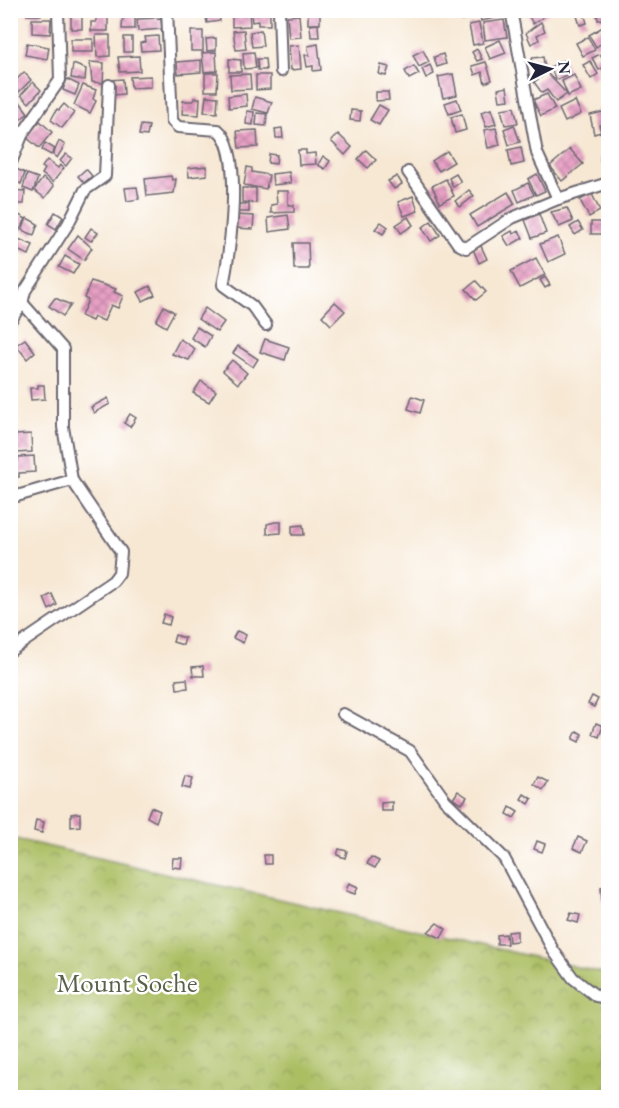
<svg xmlns="http://www.w3.org/2000/svg" width="619" height="1108" viewBox="0 0 619 1108" font-family="'EB Garamond',serif">
  <style>
    .park { fill: url(#park-crowns); stroke: #66704e; stroke-width: 1.5 }
    .building { fill: url(#building-cross-hatch) }
    .lines { fill: none; stroke-linecap: round; stroke-linejoin: round }
    .minor-casing { stroke: #6d6771; stroke-width: 14 }
    .minor { stroke: #fff; stroke-width: 10 }
    .labels { text-anchor: middle; dominant-baseline: central; stroke-width: 5; stroke-linejoin: round; paint-order: stroke }
    .park-label { font-size: 27px; fill: #59604b; stroke: #fff }
  </style>
  <defs>
    <pattern id="park-crowns" width="20" height="18" patternUnits="userSpaceOnUse" patternTransform="scale(1.5)"><rect width="20" height="18" fill="#abbe62"/><path d="M2 6a3 3 0 1 1 6 0M12 15a3 3 0 1 1 6 0" fill="none" stroke="#8b9a52"/></pattern>
    <pattern id="building-cross-hatch" width="8" height="8" patternUnits="userSpaceOnUse" patternTransform="scale(1.5)"><rect width="8" height="8" fill="#e8a0c5"/><path d="M0 0l8 8M0 8l8-8" fill="none" stroke="#bc82a1"/></pattern>
  </defs>
  <rect width="100%" height="100%" fill="#fff"/>
  <filter id="ink" filterUnits="userSpaceOnUse"><feTurbulence type="fractalNoise" baseFrequency=".0167" numOctaves="2"/><feDisplacementMap in="SourceGraphic" scale="12" xChannelSelector="R" yChannelSelector="G"/><feConvolveMatrix kernelMatrix="1 2 1 2 8 2 1 2 1" color-interpolation-filters="sRGB"/></filter>
  <filter id="wash" filterUnits="userSpaceOnUse"><feTurbulence type="fractalNoise" baseFrequency=".008" numOctaves="4" result="noise"/><feDisplacementMap in="SourceGraphic" scale="24" xChannelSelector="R" yChannelSelector="G"/><feGaussianBlur stdDeviation="1.35" result="paint"/><feColorMatrix in="noise" values="0 0 0 0 0 0 0 0 0 0 0 0 0 0 0 0 0 1.4 0 .05"/><feComposite in="paint" operator="in"/></filter>
  <g filter="url(#wash)">
    <rect width="100%" height="100%" fill="#f7e8d4"/>
    <polygon class="park" points="11,838 608,974 608,1097 11,1098"/>
    <g id="blocks">
      <g class="building">
        <rect x="27" y="10" width="14" height="5"/>
        <polygon points="205,10 218,10 220,21 207,23"/>
        <polygon points="241,10 249,10 250,26 232,27 232,14 241,14"/>
        <polygon points="256,10 270,10 270,25 258,25 258,21 252,22 251,14 256,14"/>
        <polygon points="459,10 469,10 470,19 460,20"/>
        <polygon points="484,10 497,10 499,17 481,21 480,16 485,15"/>
        <polygon points="531,10 553,10 533,24 527,13"/>
        <polygon points="596,10 607,10 608,18 598,20"/>
        <polygon points="123,12 135,13 135,29 122,29"/>
        <rect x="308" y="12" width="12" height="12"/>
        <polygon points="71,13 82,14 82,29 71,29"/>
        <polygon points="584,13 587,23 580,25 577,16"/>
        <polygon points="96,14 108,14 108,31 91,31 91,22 96,22"/>
        <polygon points="299,15 301,37 289,38 287,16"/>
        <polygon points="161,18 162,29 138,31 137,19"/>
        <polygon points="32,19 51,19 50,34 32,33"/>
        <polygon points="504,20 507,37 485,40 483,23"/>
        <polygon points="541,22 545,31 537,35 539,40 531,44 526,33"/>
        <polygon points="479,23 483,43 473,45 469,25"/>
        <polygon points="318,24 319,37 311,37 310,25"/>
        <polygon points="606,25 608,39 596,47 589,35"/>
        <polygon points="244,30 246,49 236,50 233,31"/>
        <polygon points="261,30 263,46 252,47 250,32"/>
        <rect x="191" y="31" width="12" height="20"/>
        <polygon points="96,35 110,35 110,56 97,57"/>
        <polygon points="158,36 159,50 141,51 140,43 146,42 145,37"/>
        <rect x="124" y="37" width="8" height="15"/>
        <polygon points="588,37 595,50 583,56 576,43"/>
        <polygon points="216,38 216,50 207,51 206,39"/>
        <rect x="71" y="39" width="22" height="13"/>
        <polygon points="500,40 506,53 490,59 485,47"/>
        <polygon points="27,43 49,47 47,59 25,55"/>
        <polygon points="318,44 321,70 313,71 313,66 307,67 305,55 309,55 308,46"/>
        <polygon points="299,45 301,69 291,70 289,46"/>
        <polygon points="477,49 482,59 477,61 472,52"/>
        <polygon points="423,50 429,62 419,67 413,55"/>
        <polygon points="216,52 217,71 204,72 202,53"/>
        <polygon points="254,52 256,68 244,69 243,53"/>
        <polygon points="443,54 446,64 437,67 434,57"/>
        <polygon points="600,54 606,66 599,70 592,58"/>
        <polygon points="139,56 140,71 120,72 118,57"/>
        <polygon points="543,57 545,68 533,69 532,58"/>
        <polygon points="229,59 241,60 241,72 229,72"/>
        <polygon points="257,59 265,59 266,70 258,70"/>
        <polygon points="201,60 201,72 178,74 177,62"/>
        <polygon points="564,60 570,73 556,80 550,67"/>
        <polygon points="590,61 598,74 591,79 583,65"/>
        <polygon points="90,62 104,63 103,83 92,82"/>
        <polygon points="486,62 492,80 485,83 482,72 475,75 472,66"/>
        <polygon points="73,64 86,69 85,80 71,78"/>
        <polygon points="381,65 389,67 386,76 379,74"/>
        <polygon points="430,65 434,74 426,78 422,69"/>
        <polygon points="414,66 419,74 409,79 405,71"/>
        <polygon points="24,72 31,80 18,93 11,85"/>
        <polygon points="205,73 218,73 217,91 205,91"/>
        <polygon points="547,73 567,94 556,102 547,90 542,93 534,82"/>
        <polygon points="250,74 251,89 231,90 230,75"/>
        <polygon points="453,74 457,95 443,98 438,77"/>
        <polygon points="256,75 270,75 270,89 256,90"/>
        <polygon points="574,75 581,90 568,96 562,81"/>
        <polygon points="151,76 151,87 131,88 130,77"/>
        <polygon points="67,79 79,85 75,95 63,90"/>
        <polygon points="123,79 124,94 113,95 110,80"/>
        <polygon points="33,82 41,90 29,103 21,95"/>
        <polygon points="83,85 96,90 93,99 96,101 90,113 74,105"/>
        <polygon points="507,87 509,100 500,101 498,89"/>
        <polygon points="376,92 388,92 389,100 376,101"/>
        <polygon points="246,94 247,106 229,108 228,96"/>
        <polygon points="547,94 555,109 541,116 533,100"/>
        <polygon points="206,96 218,97 217,113 204,112"/>
        <polygon points="255,97 272,102 268,113 252,109"/>
        <polygon points="194,98 200,98 199,115 182,114 183,101 193,101"/>
        <polygon points="457,99 461,110 449,114 445,103"/>
        <polygon points="575,101 581,114 565,122 559,109"/>
        <polygon points="20,102 28,113 15,124 10,118 10,110"/>
        <polygon points="64,104 74,113 62,128 51,120 57,109 59,110"/>
        <polygon points="379,105 388,110 379,125 370,120"/>
        <polygon points="514,107 518,123 505,125 501,109"/>
        <polygon points="491,109 496,124 486,127 481,112"/>
        <polygon points="608,109 608,130 607,130 604,110"/>
        <polygon points="351,110 361,111 360,121 350,120"/>
        <polygon points="247,111 254,112 253,125 246,124"/>
        <polygon points="603,112 605,124 599,125 601,132 594,134 590,115"/>
        <polygon points="257,113 267,114 266,126 256,125"/>
        <polygon points="462,114 466,130 455,133 451,117"/>
        <polygon points="40,121 52,132 39,148 26,137"/>
        <polygon points="141,125 149,126 147,136 139,135"/>
        <polygon points="514,125 520,142 509,145 504,129"/>
        <polygon points="282,128 283,138 276,138 275,129"/>
        <polygon points="496,128 500,145 488,148 484,130"/>
        <polygon points="257,130 258,147 239,148 237,131"/>
        <polygon points="338,134 352,147 345,155 331,141"/>
        <polygon points="59,141 65,145 57,158 53,155"/>
        <polygon points="45,143 55,149 51,155 42,150"/>
        <polygon points="521,147 524,163 511,166 508,150"/>
        <polygon points="570,149 583,164 562,181 550,166"/>
        <polygon points="298,150 306,150 306,154 315,153 316,164 299,165"/>
        <polygon points="366,150 376,160 368,168 358,159"/>
        <polygon points="447,151 454,162 439,171 432,161"/>
        <polygon points="66,154 72,158 66,166 60,161"/>
        <polygon points="269,154 277,155 276,164 268,163"/>
        <polygon points="608,155 608,169 606,170 600,159"/>
        <polygon points="323,156 330,161 325,169 318,165"/>
        <polygon points="47,160 58,168 60,165 64,168 53,182 42,174 45,169 42,167"/>
        <polygon points="207,166 207,175 189,177 188,168"/>
        <polygon points="247,167 252,168 252,172 269,175 266,189 244,185"/>
        <polygon points="14,168 25,173 21,184 10,179"/>
        <polygon points="86,169 92,176 84,183 78,176"/>
        <polygon points="289,172 291,183 273,185 272,174"/>
        <polygon points="27,174 38,178 33,192 23,188"/>
        <polygon points="456,174 461,182 453,187 449,178"/>
        <polygon points="537,174 545,191 536,195 528,179"/>
        <polygon points="171,176 172,180 176,179 174,193 147,196 145,179"/>
        <polygon points="397,176 402,184 394,189 388,181"/>
        <polygon points="43,178 54,186 45,198 34,190"/>
        <polygon points="446,179 454,196 440,203 432,186"/>
        <polygon points="528,183 534,195 519,202 514,190"/>
        <polygon points="137,187 139,199 127,201 125,188"/>
        <polygon points="242,188 256,188 256,203 242,202"/>
        <polygon points="10,190 25,191 24,204 10,204"/>
        <polygon points="469,190 474,196 460,207 455,201"/>
        <polygon points="276,191 288,191 288,205 294,205 294,212 271,213 271,205 277,204"/>
        <polygon points="508,192 515,204 477,227 470,215"/>
        <polygon points="592,194 600,211 589,217 580,200"/>
        <polygon points="413,196 418,211 404,216 398,202"/>
        <rect x="238" y="204" width="11" height="8"/>
        <polygon points="567,208 573,221 559,227 551,212"/>
        <polygon points="14,212 26,219 18,233 10,229"/>
        <polygon points="55,212 63,217 56,229 48,224"/>
        <polygon points="539,214 546,233 532,238 525,220"/>
        <polygon points="235,215 254,216 253,229 235,228"/>
        <polygon points="288,215 290,229 269,232 268,218"/>
        <polygon points="408,217 413,225 401,233 396,225"/>
        <polygon points="27,218 38,224 34,235 22,230"/>
        <polygon points="431,221 440,235 431,241 422,228"/>
        <polygon points="381,222 388,227 383,234 375,229"/>
        <polygon points="578,222 583,230 575,235 570,227"/>
        <rect x="591" y="222" width="17" height="12"/>
        <polygon points="91,228 98,233 91,241 85,237"/>
        <polygon points="512,231 513,234 519,231 523,238 509,246 503,236"/>
        <polygon points="78,235 92,248 84,260 68,249"/>
        <polygon points="558,237 565,254 548,262 540,244"/>
        <polygon points="16,238 33,245 29,255 12,248"/>
        <polygon points="293,243 308,243 309,269 294,269"/>
        <polygon points="481,246 487,259 479,263 473,249"/>
        <polygon points="65,256 79,264 73,274 59,267"/>
        <polygon points="536,258 545,275 520,288 511,271"/>
        <polygon points="545,277 550,285 545,288 540,280"/>
        <polygon points="91,281 116,289 114,292 123,296 118,308 111,305 104,321 94,317 92,321 81,316 88,300 84,298"/>
        <polygon points="476,281 486,292 476,300 466,289"/>
        <polygon points="150,286 155,295 143,301 138,292"/>
        <polygon points="55,298 71,305 63,316 49,306"/>
        <polygon points="335,302 345,311 331,325 322,316"/>
        <polygon points="164,306 174,312 166,327 156,321"/>
        <polygon points="205,308 224,322 217,332 198,319"/>
        <polygon points="197,327 211,336 205,347 191,338"/>
        <polygon points="25,339 35,352 27,359 16,345"/>
        <polygon points="180,339 195,349 189,360 172,354"/>
        <polygon points="265,339 289,347 285,360 260,352"/>
        <polygon points="238,346 258,359 253,367 233,353"/>
        <polygon points="232,360 247,373 238,384 223,371"/>
        <polygon points="201,381 216,391 209,402 193,393"/>
        <polygon points="38,385 44,385 45,399 31,400 30,388 38,388"/>
        <polygon points="412,396 424,400 420,413 408,409"/>
        <polygon points="108,398 110,404 94,413 91,407"/>
        <polygon points="130,414 136,418 130,427 124,423"/>
        <polygon points="31,434 32,452 16,453 15,435"/>
        <polygon points="34,456 35,472 19,473 19,477 12,477 11,461 18,461 18,457"/>
        <polygon points="275,522 281,522 281,533 267,534 267,524"/>
        <polygon points="303,525 304,535 292,535 292,526"/>
        <polygon points="52,594 57,605 49,610 44,598"/>
        <polygon points="164,614 171,617 169,625 161,623"/>
        <polygon points="237,631 246,635 243,643 233,638"/>
        <polygon points="175,635 185,638 183,645 173,642"/>
        <polygon points="203,666 204,676 193,676 192,667"/>
        <polygon points="187,679 188,688 177,689 176,680"/>
        <polygon points="592,696 598,699 594,707 588,704"/>
        <polygon points="596,723 603,726 599,737 592,734"/>
        <polygon points="577,731 582,734 579,742 573,739"/>
        <polygon points="185,776 193,778 190,789 182,787"/>
        <polygon points="538,777 548,782 543,790 534,784"/>
        <polygon points="458,791 467,797 462,804 453,799"/>
        <polygon points="524,794 532,799 529,804 521,799"/>
        <polygon points="392,802 392,811 381,811 381,803"/>
        <polygon points="151,807 160,811 156,822 147,817"/>
        <polygon points="510,807 518,812 514,818 507,814"/>
        <polygon points="80,813 80,826 71,827 71,814"/>
        <polygon points="36,820 44,822 42,833 34,831"/>
        <polygon points="578,837 587,841 582,852 573,848"/>
        <polygon points="537,841 545,844 542,852 534,849"/>
        <polygon points="339,849 347,851 345,858 337,855"/>
        <polygon points="264,855 271,855 271,864 265,864"/>
        <polygon points="371,857 379,861 375,868 367,864"/>
        <polygon points="173,858 182,858 181,868 172,867"/>
        <polygon points="349,883 358,887 355,894 346,891"/>
        <polygon points="608,886 608,901 602,901 601,887"/>
        <polygon points="571,913 580,915 578,923 568,920"/>
        <polygon points="437,923 446,929 441,938 428,932"/>
        <polygon points="517,931 517,941 509,942 508,932"/>
        <polygon points="506,934 507,944 497,944 497,935"/>
      </g>
    </g>
  </g>
  <g filter="url(#ink)">
    <use href="#blocks" fill-opacity="0" stroke="#6d6771" stroke-width="1.5"/>
    <g class="lines">
      <defs>
        <g id="minor">
          <path d="M 167,10 L 172,121 L 178,127 L 218,130 C 244,151 230,254 223,285 L 252,306 L 266,325"/>
          <polyline points="279,10 281,71"/>
          <polyline points="511,10 537,153 558,199"/>
          <polyline points="10,165 23,133 60,80 58,10"/>
          <polyline points="408,172 458,244 466,248 512,218 558,199 608,183"/>
          <polyline points="10,289 63,349 63,427 72,480 121,552 119,573 113,581 10,651"/>
          <polyline points="10,321 22,304 25,291 68,224 85,190 105,176 109,85"/>
          <polyline points="10,498 72,480"/>
          <polyline points="343,714 410,751 445,800 504,858 553,950 573,978 596,996 608,998"/>
        </g>
      </defs>
      <use href="#minor" class="minor-casing"/>
      <use href="#minor" class="minor"/>
    </g>
  </g>
  <g class="labels">
    <g class="park-label">
      <text x="127" y="982">Mount Soche</text>
    </g>
  </g>
  <rect width="619" height="1108" fill="none" stroke="#fff" stroke-width="36"/>
  <g transform="translate(550 69) rotate(84)" stroke="#ffffff" stroke-width="4.5" paint-order="stroke">
  <path d="M0-4.5L10 22L0 15L-10 22Z" fill="#22223b"/>
  <text y="-9" font-size="16" font-weight="bold" text-anchor="middle" fill="#22223b">N</text>
  </g>
</svg>
